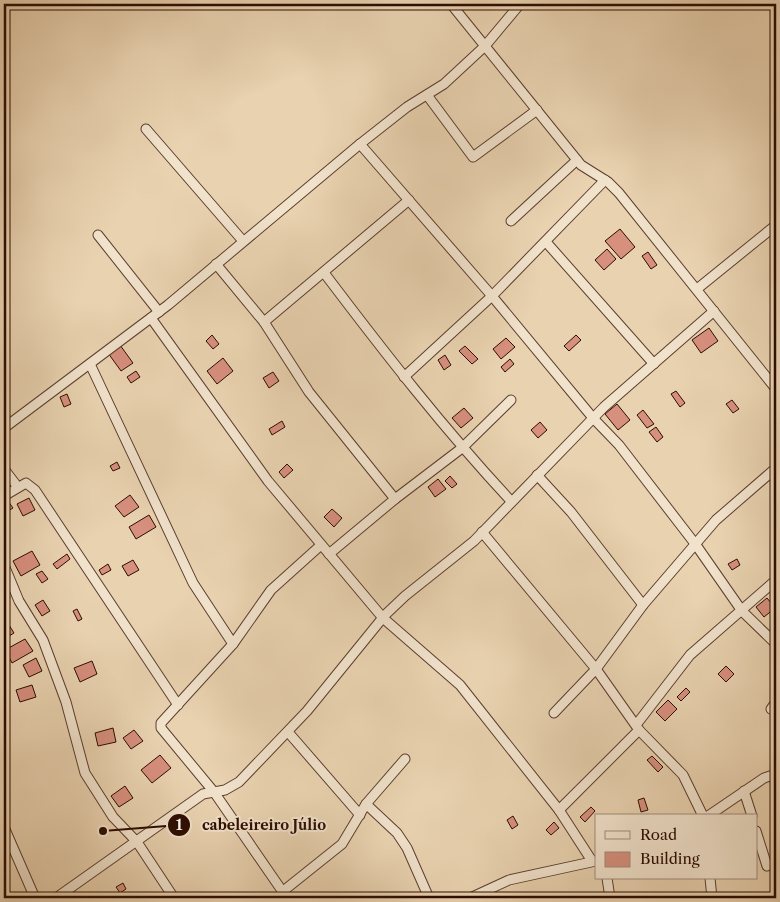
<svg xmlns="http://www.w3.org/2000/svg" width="780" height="902" viewBox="0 0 780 902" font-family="'Libre Caslon Text',serif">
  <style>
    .building { fill: #d78f7e; stroke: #2c0c01 }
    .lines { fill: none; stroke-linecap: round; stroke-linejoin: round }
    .street-casing { stroke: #5b3e2d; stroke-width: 11 }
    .street { stroke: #f1e2cc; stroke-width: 9 }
    .leader { fill: none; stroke: #2c0c01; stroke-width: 2 }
    .callout-dot { fill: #2c0c01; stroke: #f1e2cc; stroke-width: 2 }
    .mark-label { font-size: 15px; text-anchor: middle; font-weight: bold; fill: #fff }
    .callout-label { font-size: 14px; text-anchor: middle; font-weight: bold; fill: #2c0c01; stroke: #f1e2cc; stroke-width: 4; stroke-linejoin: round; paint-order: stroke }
  </style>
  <rect width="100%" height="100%" fill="#e9d2b0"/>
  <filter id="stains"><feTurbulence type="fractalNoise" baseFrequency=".004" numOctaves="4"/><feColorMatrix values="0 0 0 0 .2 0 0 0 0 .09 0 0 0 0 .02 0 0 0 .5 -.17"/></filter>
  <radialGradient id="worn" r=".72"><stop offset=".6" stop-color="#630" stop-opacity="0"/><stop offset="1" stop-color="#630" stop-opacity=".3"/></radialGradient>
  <g class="building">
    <polygon points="620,229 635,247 621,259 605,241"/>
    <polygon points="607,249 616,259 604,270 595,260"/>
    <polygon points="648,252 657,265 651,269 642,256"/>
    <polygon points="709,328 718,341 701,353 692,340"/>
    <polygon points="212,335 219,344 213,349 206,341"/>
    <polygon points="576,335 581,340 569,351 564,346"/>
    <polygon points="506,338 515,347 501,359 493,349"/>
    <polygon points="120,345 133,363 121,371 108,353"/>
    <polygon points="465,346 478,359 472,364 459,351"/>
    <polygon points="445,355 451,365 444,370 438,360"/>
    <polygon points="223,358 233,371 217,384 207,371"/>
    <polygon points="510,359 514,364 505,372 501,367"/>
    <polygon points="136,371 140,377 131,383 127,377"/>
    <polygon points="273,372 279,381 269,388 263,378"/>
    <polygon points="676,391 685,403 680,407 671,394"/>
    <polygon points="67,394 71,404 64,407 60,397"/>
    <polygon points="732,400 739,409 733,413 726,404"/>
    <polygon points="617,404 630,420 618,430 605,414"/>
    <polygon points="464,408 473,418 461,428 452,418"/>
    <polygon points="643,410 654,424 647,428 637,415"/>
    <polygon points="282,421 285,427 272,435 269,429"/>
    <polygon points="540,422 547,430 538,438 531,430"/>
    <polygon points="656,427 663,437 657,442 649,432"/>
    <polygon points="117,462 120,468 113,471 110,466"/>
    <polygon points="287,464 293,470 284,478 279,472"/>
    <polygon points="450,476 457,484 452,488 445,481"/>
    <polygon points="438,479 446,489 435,497 428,487"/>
    <polygon points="130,495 139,507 124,517 115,506"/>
    <polygon points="29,498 35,510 23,516 17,504"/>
    <polygon points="8,501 13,508 8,511 4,504"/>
    <polygon points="332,509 342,518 334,527 324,517"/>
    <polygon points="149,515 156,527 136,539 129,527"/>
    <polygon points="32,551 40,565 21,576 13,561"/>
    <polygon points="67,554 70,559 57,569 53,564"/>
    <polygon points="737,559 740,565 732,570 728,564"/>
    <polygon points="133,560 139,570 128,576 122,566"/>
    <polygon points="108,564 111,570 102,575 99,570"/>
    <polygon points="42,571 48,579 42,583 36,574"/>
    <polygon points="4,587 10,598 4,602"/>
    <polygon points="767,598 775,608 764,617 756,607"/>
    <polygon points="43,600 50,611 42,616 35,605"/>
    <polygon points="77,609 82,619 78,621 73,611"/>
    <polygon points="9,625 14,633 9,636 4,628"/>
    <polygon points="25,639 33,651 12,663 5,650"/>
    <polygon points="36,658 42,671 29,677 23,665"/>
    <polygon points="92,661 97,674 80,682 74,668"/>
    <polygon points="726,666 734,674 726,682 718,674"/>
    <polygon points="32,685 36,697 20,702 16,690"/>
    <polygon points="686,688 690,692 681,701 677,697"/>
    <polygon points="668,700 677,709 665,721 656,712"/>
    <polygon points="113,728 116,742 98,746 95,733"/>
    <polygon points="134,730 143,741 131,749 123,738"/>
    <polygon points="160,755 171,768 152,783 141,770"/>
    <polygon points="652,756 663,767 658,772 647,760"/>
    <polygon points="125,786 133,798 119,807 111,796"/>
    <polygon points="644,798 648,810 641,812 638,800"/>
    <polygon points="591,807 595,811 585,822 580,817"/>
    <polygon points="513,816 518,825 512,829 507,820"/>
    <polygon points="554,822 559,828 551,835 546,830"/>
    <polygon points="123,883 126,889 120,893 116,887"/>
  </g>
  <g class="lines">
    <defs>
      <g id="street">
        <polyline points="451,4 581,165 608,182 619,193 776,389"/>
        <polyline points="427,95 473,157 537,110"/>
        <polyline points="146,129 243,241"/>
        <polyline points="360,144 492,296 593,418 619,445 696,545 742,611 776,644"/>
        <polyline points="511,221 577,160"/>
        <polyline points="98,235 159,312"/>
        <polyline points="546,242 654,364"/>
        <polyline points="216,264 264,322 309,392 395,499"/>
        <path d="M 325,274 C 384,352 444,429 511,501"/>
        <polyline points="697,289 776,225"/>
        <polyline points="151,318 268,481 383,618 460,685 559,810 592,861"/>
        <polyline points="264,322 409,200"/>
        <polyline points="90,364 193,583 233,644"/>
        <polyline points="404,377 492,296 605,180"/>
        <polyline points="4,428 168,305 360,144 407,107 444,84 485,46 520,4"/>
        <polyline points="4,469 17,486"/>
        <polyline points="537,475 571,512 643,605"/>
        <polyline points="4,496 26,483 35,490 178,705"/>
        <polyline points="482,532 596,669 639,730 683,775 703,816"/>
        <polyline points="329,554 395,499 462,448 511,400"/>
        <polyline points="4,565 19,601 43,640 66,702 85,773 113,817 137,842 174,898"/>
        <polyline points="771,709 776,702"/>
        <polyline points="554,713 596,669 643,605 716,520 776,468"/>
        <polyline points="636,725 690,655 776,580"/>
        <polyline points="288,732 360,815"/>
        <polyline points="744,791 752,816"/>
        <polyline points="366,804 397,833 407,848 429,898"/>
        <polyline points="559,810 639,730"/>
        <polyline points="708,816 764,778 776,774"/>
        <polyline points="4,827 35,898"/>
        <polyline points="756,831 767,866"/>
        <polyline points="607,878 610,898"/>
        <polyline points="710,878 712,898"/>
        <polyline points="282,892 342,844 366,804 405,759"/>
        <polyline points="56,898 203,794 225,790 239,782 307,711 385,615 405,596 474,541 604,407 714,311"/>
        <polyline points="287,898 214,792 161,728 161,723 233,644 271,590 321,545"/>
        <polyline points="470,898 509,880 596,861"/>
      </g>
    </defs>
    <use href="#street" class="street-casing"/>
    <use href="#street" class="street"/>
  </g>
  <path class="leader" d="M103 831L179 825"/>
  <g class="callout-dot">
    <circle cx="103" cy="831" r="5"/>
    <circle cx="179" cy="825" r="12"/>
  </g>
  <g class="mark-label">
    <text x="179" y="830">1</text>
  </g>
  <g class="callout-label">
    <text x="264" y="830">cabeleireiro Júlio</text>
  </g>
  <rect width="780" height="902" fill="none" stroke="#e9d2b0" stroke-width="20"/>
  <rect x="5" y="5" width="770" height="892" fill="none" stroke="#2c0c01" stroke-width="2.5"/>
  <rect x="10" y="10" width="760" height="882" fill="none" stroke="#2c0c01"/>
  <rect x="595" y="814" width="162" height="65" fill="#f1e2cc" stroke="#a28c7b"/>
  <rect x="605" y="831" width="25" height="8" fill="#f1e2cc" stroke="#a28c7b"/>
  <text x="640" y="840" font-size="15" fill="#2c0c01">Road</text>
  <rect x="605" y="852" width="25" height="15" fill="#d78f7e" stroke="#a28c7b"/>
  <text x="640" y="864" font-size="15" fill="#2c0c01">Building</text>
  <rect width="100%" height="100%" filter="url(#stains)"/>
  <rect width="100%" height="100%" fill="url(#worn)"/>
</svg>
